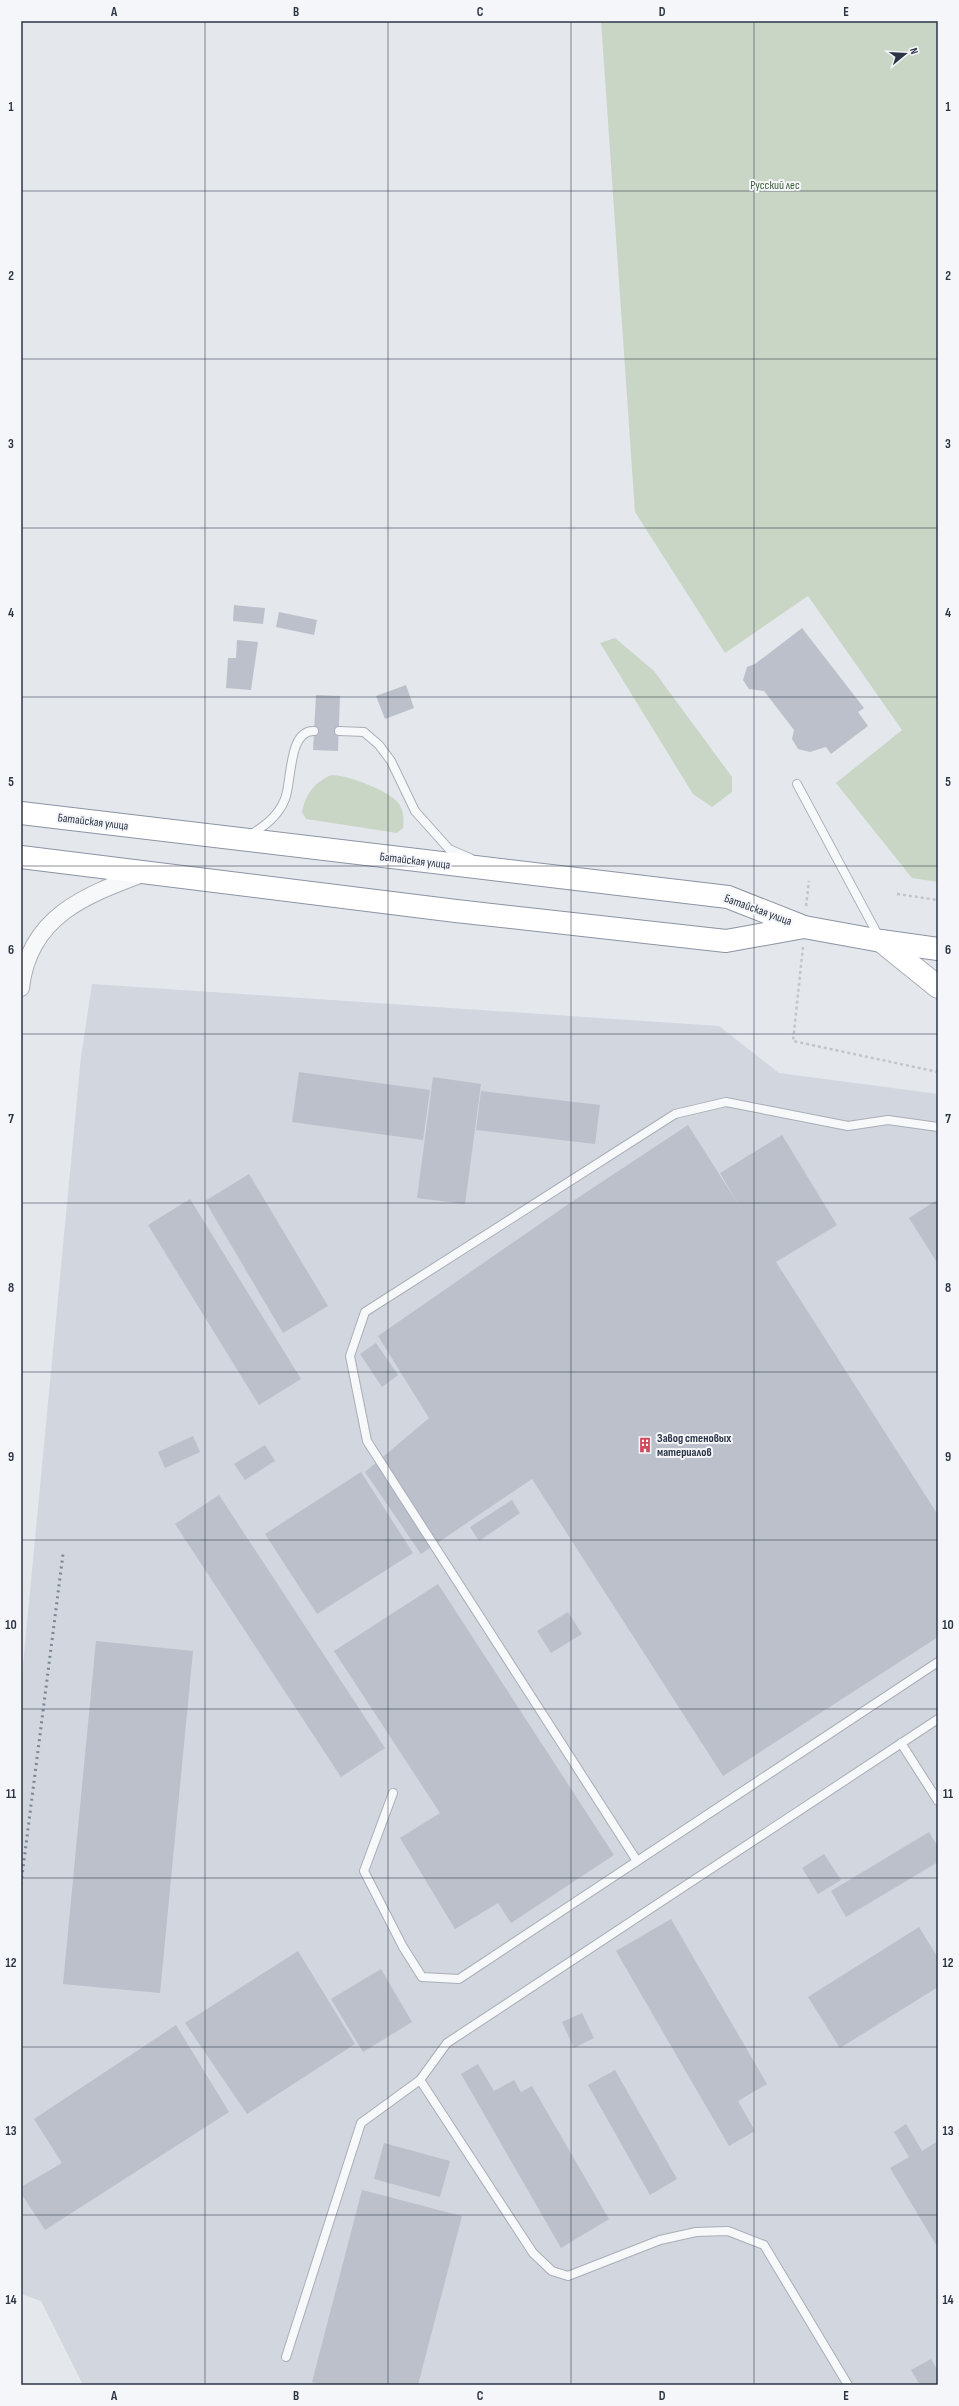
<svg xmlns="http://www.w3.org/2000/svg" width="959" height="2406" viewBox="0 0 959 2406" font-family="'Sofia Sans Condensed',sans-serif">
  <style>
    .built { fill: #d2d6de }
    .green { fill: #c9d6c5 }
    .building { fill: #bbc0ca }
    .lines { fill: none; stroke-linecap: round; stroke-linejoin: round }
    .service-casing { stroke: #a9aeb7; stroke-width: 10 }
    .minor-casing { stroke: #a9aeb7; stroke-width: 18 }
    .secondary-casing { stroke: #a9aeb7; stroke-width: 24 }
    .trunk-casing { stroke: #8b94a3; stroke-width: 24 }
    .path { stroke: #c2c5cb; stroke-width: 2.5; stroke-dasharray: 3 3; stroke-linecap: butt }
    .service { stroke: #f7f8fa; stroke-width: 8 }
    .minor { stroke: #f7f8fa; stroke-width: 16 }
    .secondary { stroke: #fff; stroke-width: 22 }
    .trunk { stroke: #fff; stroke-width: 22 }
    .rail { stroke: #7d8696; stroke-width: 3; stroke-dasharray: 2 4; stroke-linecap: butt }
    .grid { fill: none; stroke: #2b3445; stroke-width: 1; stroke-opacity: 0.55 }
    .labels { text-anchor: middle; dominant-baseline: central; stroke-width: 4; stroke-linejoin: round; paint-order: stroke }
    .park-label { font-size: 12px; fill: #3f6138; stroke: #f4f6f9 }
    .street-label { font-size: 12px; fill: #2b3445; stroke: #f4f6f9 }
    .poi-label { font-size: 12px; font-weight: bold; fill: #2b3445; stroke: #f4f6f9; text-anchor: start }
    .neatline { fill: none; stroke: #2b3445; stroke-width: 1.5 }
    .grid-label { font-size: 13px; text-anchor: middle; font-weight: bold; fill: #2b3445 }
  </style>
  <rect width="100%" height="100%" fill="#e4e7ec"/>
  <polygon class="built" points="92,984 719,1026 779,1073 938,1094 938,2385 83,2385 41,2301 21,2294 21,1686 81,1057"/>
  <g class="green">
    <polygon points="601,21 938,21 938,882 912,878 836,783 902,730 808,596 725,653 635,512"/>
    <polygon points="615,638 654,671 732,777 732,792 712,807 693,794 600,643"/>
    <path d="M 332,775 C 347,775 391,791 399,804 C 404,812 404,820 403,828 L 397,833 L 306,819 L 302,812 C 306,794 314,782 332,775 Z"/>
  </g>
  <g class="building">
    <polygon points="234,605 265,608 263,624 233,621"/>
    <polygon points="279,612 317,620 314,635 276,627"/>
    <polygon points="802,628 864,708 858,712 868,726 831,754 826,747 810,752 798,749 792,739 794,730 764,691 749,689 743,680 747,667 755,664"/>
    <polygon points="237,640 258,642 251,690 226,688 228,658 236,658"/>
    <polygon points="406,685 414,708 385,719 376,696"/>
    <polygon points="316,695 340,696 338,751 313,750"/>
    <polygon points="299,1072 430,1090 423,1140 292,1122"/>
    <polygon points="433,1077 481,1084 465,1204 417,1198"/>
    <polygon points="481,1091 600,1105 595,1144 476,1130"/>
    <polygon points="688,1125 740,1207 720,1173 782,1135 837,1225 776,1262 938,1515 938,1637 723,1776 532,1479 421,1554 365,1472 429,1418 378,1336 570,1203"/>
    <polygon points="249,1174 328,1306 283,1333 205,1201"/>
    <polygon points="190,1199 301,1379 259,1405 148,1225"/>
    <polygon points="937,1200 938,1201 938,1264 909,1218"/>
    <polygon points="376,1343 398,1375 382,1387 360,1354"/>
    <polygon points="193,1436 200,1452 165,1468 158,1452"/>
    <polygon points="265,1445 275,1461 245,1480 234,1464"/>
    <polygon points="361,1472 413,1553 317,1614 265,1534"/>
    <polygon points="219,1495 385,1748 341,1777 175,1524"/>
    <polygon points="512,1500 520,1513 479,1541 470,1527"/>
    <polygon points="438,1584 614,1855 511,1923 498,1903 455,1929 400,1838 440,1813 334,1651"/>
    <polygon points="568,1612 582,1634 551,1653 537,1631"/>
    <polygon points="96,1641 193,1651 160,1993 63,1984"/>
    <polygon points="929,1832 938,1847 938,1862 846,1917 831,1891"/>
    <polygon points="824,1854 841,1880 818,1894 802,1868"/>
    <polygon points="671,1919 767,2084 738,2101 755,2131 729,2146 616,1951"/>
    <polygon points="919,1927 938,1958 938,1987 840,2048 808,1997"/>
    <polygon points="298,1951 355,2044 247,2114 185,2023"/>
    <polygon points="381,1969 412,2022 363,2052 331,1999"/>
    <polygon points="582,2013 594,2038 574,2048 562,2022"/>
    <polygon points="176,2025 229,2112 45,2230 21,2193 21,2187 62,2163 34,2119"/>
    <polygon points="478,2064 494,2091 514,2080 521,2092 532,2086 609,2219 561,2248 461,2074"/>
    <polygon points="615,2070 677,2179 650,2195 588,2085"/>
    <polygon points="906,2124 922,2151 938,2141 938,2248 890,2168 909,2157 894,2132"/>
    <polygon points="384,2143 450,2161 440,2197 374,2179"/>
    <polygon points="362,2190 462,2216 418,2385 322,2385 312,2382"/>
    <polygon points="931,2359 938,2371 938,2385 920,2385 911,2370"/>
  </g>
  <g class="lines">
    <defs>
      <g id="service">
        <polyline points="339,731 364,732 379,745 391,761 415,811 449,849 470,858"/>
        <polyline points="797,784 879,937"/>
        <path d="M 249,836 C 264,826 278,817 285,799 C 292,782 288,730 314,731"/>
        <polyline points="901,1743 938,1801"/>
        <polyline points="393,1793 364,1871 403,1947 422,1977 459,1979 938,1662"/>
        <polyline points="637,1861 367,1441 350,1356 365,1312 675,1114 726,1102 848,1126 888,1120 938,1127"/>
        <polyline points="286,2357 361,2123 420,2080"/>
        <polyline points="848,2385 764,2245 728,2231 696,2232 660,2240 568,2276 552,2271 533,2253 420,2080 447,2043 938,1719"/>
      </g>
      <path id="minor" d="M 21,988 C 29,916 86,895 145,873"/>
      <polyline id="secondary" points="881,941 938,987"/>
      <g id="trunk">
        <polyline points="21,813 728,897 804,927 881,941 938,949"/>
        <polyline points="21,857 456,911 726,941 804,927"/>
      </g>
    </defs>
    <use href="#service" class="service-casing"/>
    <use href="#minor" class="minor-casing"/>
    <use href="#secondary" class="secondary-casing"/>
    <use href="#trunk" class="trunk-casing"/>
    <g class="path">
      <polyline points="897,894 938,900"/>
      <polyline points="806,906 809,881"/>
      <polyline points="803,947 793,1041 938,1072"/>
    </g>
    <use href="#service" class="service"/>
    <use href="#minor" class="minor"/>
    <use href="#secondary" class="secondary"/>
    <use href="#trunk" class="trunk"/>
    <polyline class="rail" points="21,1884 63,1554"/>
  </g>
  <path class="grid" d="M 205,21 L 205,2385M 388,21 L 388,2385M 571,21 L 571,2385M 754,21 L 754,2385M 21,191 L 938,191M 21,359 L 938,359M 21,528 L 938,528M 21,697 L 938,697M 21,866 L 938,866M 21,1034 L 938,1034M 21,1203 L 938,1203M 21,1372 L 938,1372M 21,1540 L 938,1540M 21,1709 L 938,1709M 21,1878 L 938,1878M 21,2047 L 938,2047M 21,2215 L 938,2215"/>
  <defs>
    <symbol id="building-bare" viewBox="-9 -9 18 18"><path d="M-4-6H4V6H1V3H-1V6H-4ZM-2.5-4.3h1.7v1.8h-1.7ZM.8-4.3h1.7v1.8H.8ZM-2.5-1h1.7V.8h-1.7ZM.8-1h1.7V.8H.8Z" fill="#d1495b" stroke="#f4f6f9" stroke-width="2.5" paint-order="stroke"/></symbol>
  </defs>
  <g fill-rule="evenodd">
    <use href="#building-bare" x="634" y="1434" width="22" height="22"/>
  </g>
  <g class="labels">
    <g class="park-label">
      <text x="775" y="185">Русский лес</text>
    </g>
    <g class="street-label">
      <text transform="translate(93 822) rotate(7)">Батайская улица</text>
      <text transform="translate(415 861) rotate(7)">Батайская улица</text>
      <text transform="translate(758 910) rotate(20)">Батайская улица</text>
    </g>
    <g class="poi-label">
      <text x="657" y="1438">Завод стеновых<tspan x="657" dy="14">материалов</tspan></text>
    </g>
  </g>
  <rect width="959" height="2406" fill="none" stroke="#f4f6f9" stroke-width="44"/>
  <g transform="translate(905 54) rotate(72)" stroke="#f4f6f9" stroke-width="3" paint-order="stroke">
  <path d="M0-3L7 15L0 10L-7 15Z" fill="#2b3445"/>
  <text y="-6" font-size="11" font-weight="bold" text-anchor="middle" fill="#2b3445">N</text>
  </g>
  <rect x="22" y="22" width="915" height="2362" class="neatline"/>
  <g class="grid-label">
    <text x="114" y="16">A</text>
    <text x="296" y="16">B</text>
    <text x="480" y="16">C</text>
    <text x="662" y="16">D</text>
    <text x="846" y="16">E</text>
    <text x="11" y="111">1</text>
    <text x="948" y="111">1</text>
    <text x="11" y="280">2</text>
    <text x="948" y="280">2</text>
    <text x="11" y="448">3</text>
    <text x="948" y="448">3</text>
    <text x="11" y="617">4</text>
    <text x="948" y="617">4</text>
    <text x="11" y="786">5</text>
    <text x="948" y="786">5</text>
    <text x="11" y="954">6</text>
    <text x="948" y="954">6</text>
    <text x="11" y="1123">7</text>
    <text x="948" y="1123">7</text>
    <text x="11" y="1292">8</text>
    <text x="948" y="1292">8</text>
    <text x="11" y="1461">9</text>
    <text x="948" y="1461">9</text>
    <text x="11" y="1629">10</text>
    <text x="948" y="1629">10</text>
    <text x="11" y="1798">11</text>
    <text x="948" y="1798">11</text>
    <text x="11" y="1967">12</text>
    <text x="948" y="1967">12</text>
    <text x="11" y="2135">13</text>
    <text x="948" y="2135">13</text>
    <text x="11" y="2304">14</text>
    <text x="948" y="2304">14</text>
    <text x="114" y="2400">A</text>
    <text x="296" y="2400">B</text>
    <text x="480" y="2400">C</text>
    <text x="662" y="2400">D</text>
    <text x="846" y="2400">E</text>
  </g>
</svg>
